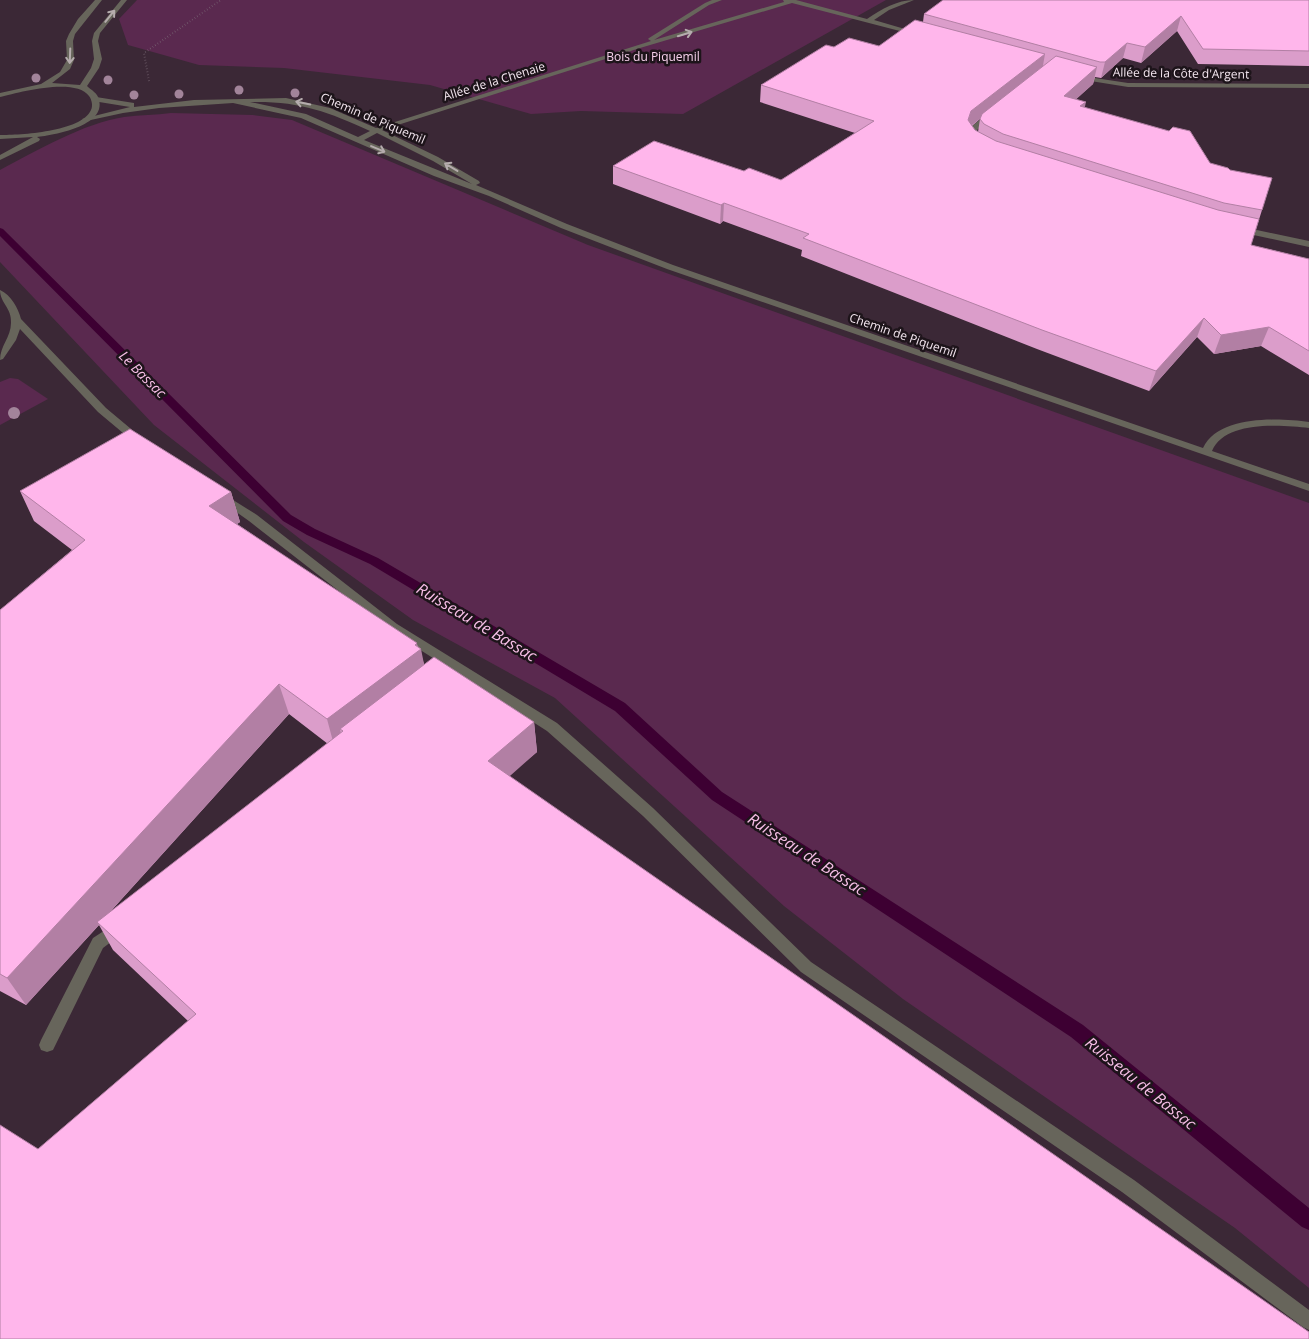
<svg xmlns="http://www.w3.org/2000/svg" width="1309" height="1339" viewBox="0 0 1309 1339" font-family="'Open Sans',sans-serif">
  <style>
    .green { fill: #5a294f }
    .lines { fill: none; stroke-linecap: round; stroke-linejoin: round }
    .stream { fill: #3d0032; fill-rule: evenodd }
    .path { stroke: #7b6a76; stroke-width: 2; stroke-dasharray: 0.5 2.5; stroke-linecap: butt }
    .service { fill: #67655b; fill-rule: evenodd }
    .minor { fill: #67655b; fill-rule: evenodd }
    .tertiary { fill: #67655b; fill-rule: evenodd }
    .tree { fill: #a2849a }
    .wall { fill: #db9dca; fill-rule: evenodd }
    .shaded-wall { fill: #b27fa4 }
    .building { fill: #ffb6eb; stroke: #b27fa4 }
    .oneway { stroke: #b5acad }
    .labels { text-anchor: middle; dominant-baseline: central; stroke-width: 5; stroke-linejoin: round; paint-order: stroke }
    .far-park-label { font-size: 12px; fill: #f6d0eb; stroke: #1d141a }
    .far-street-label { font-size: 12px; fill: #f4e7f0; stroke: #1d141a }
    .far-water-label { font-size: 14px; font-style: italic; fill: #f6bee6; stroke: #1d141a }
    .water-label { font-size: 16px; font-style: italic; fill: #f6bee6; stroke: #1d141a }
  </style>
  <rect width="100%" height="100%" fill="#3b2836"/>
  <g class="green">
    <polygon points="137,0 886,0 683,114 581,111 531,114 430,85 284,68 199,65 128,45 119,19"/>
    <path d="M 171,113 L 253,115 L 292,120 L 588,245 L 1309,503 L 1309,1288 L 1235,1228 L 903,999 L 784,906 L 555,698 L 413,620 L 304,542 L 154,425 L 0,262 L 0,170 C 36,151 84,123 124,117 C 140,115 156,115 171,113 Z"/>
    <polygon points="10,378 18,379 48,399 0,425 0,382"/>
  </g>
  <g class="lines">
    <polygon class="stream" points="0,228 3,229 291,515 315,529 378,558 625,703 722,792 1083,1025 1309,1208 1309,1230 1302,1227 1071,1037 712,800 615,711 370,564 307,535 283,521 0,236"/>
    <polyline class="path" points="149,81 144,53 221,0"/>
    <g class="service">
      <path d="M 0,290 C 11,295 18,308 21,319 L 106,408 L 143,439 L 144,441 L 143,443 L 135,443 L 98,412 L 20,329 L 16,340 L 3,359 L 0,360 C 0,346 11,337 11,323 C 12,308 0,303 0,290 Z"/>
      <polygon points="222,493 257,515 397,624 557,723 653,808 811,962 1134,1180 1309,1310 1309,1330 1303,1327 1122,1192 801,972 643,816 547,731 389,630 249,521 218,499 217,497"/>
      <polygon points="119,921 124,922 126,927 124,932 103,948 53,1050 47,1052 41,1050 39,1045 41,1040 93,938"/>
    </g>
    <g class="minor">
      <path d="M 712,0 L 722,0 L 709,5 L 654,40 L 784,2 L 783,0 L 796,0 L 867,19 C 882,9 897,0 914,0 L 889,10 L 874,20 L 922,34 L 919,36 L 792,3 L 640,48 L 382,130 L 438,157 L 479,181 L 480,183 L 476,185 L 567,224 L 673,265 L 1203,448 C 1219,415 1278,418 1309,422 L 1309,428 C 1282,425 1225,420 1212,451 L 1309,484 L 1309,491 L 667,269 L 561,228 L 489,196 L 434,176 L 301,118 L 233,103 L 159,108 L 123,113 L 86,121 L 82,119 L 130,107 L 93,101 L 92,99 L 96,97 L 134,103 L 134,107 L 194,100 L 286,98 L 330,108 L 376,128 L 651,41 L 648,39 L 649,38 L 705,3 ZM 250,102 C 300,101 326,111 370,131 L 358,137 L 306,114 ZM 377,133 L 433,161 L 472,184 L 364,140 Z"/>
      <polygon points="1075,75 1128,83 1309,84 1309,88 1128,87 1078,79 1075,79"/>
      <polygon points="989,112 996,114 977,130 975,137 979,144 972,146 967,137 971,127"/>
      <polygon points="1238,226 1309,241 1309,247 1235,231 1234,229"/>
    </g>
    <path class="tertiary" d="M 95,0 L 102,0 L 75,34 L 73,41 L 74,60 L 70,69 L 52,83 L 80,85 L 91,68 L 94,59 L 92,41 L 94,33 L 121,0 L 127,0 L 100,33 L 98,41 L 102,59 L 99,68 L 87,86 C 91,90 98,93 99,100 C 106,126 54,135 37,137 L 40,139 L 39,141 L 0,160 L 0,155 L 33,137 L 0,139 L 0,135 C 20,135 81,132 91,110 C 93,106 92,100 89,96 C 76,77 19,92 0,97 L 0,93 L 41,84 L 60,72 L 67,60 L 66,41 L 69,34 L 78,19 Z"/>
  </g>
  <g class="tree">
    <circle cx="36" cy="78" r="4.5"/>
    <circle cx="108" cy="80" r="4.5"/>
    <circle cx="239" cy="90" r="4.5"/>
    <circle cx="295" cy="93" r="4.5"/>
    <circle cx="179" cy="94" r="4.5"/>
    <circle cx="134" cy="95" r="4.5"/>
    <circle cx="14" cy="413" r="6"/>
  </g>
  <g class="wall">
    <path d="M 1309,0 L 1309,66 L 1198,64 L 1177,31 L 1141,63 L 1123,58 L 1101,78 L 1095,77 L 1093,84 L 1076,99 L 1085,108 L 1210,163 L 1262,210 L 1251,245 L 1309,259 L 1309,375 L 1261,346 L 1214,354 L 1197,337 L 1149,391 L 1037,349 L 801,256 L 802,250 L 723,221 L 720,224 L 613,184 L 613,166 L 744,171 L 781,180 L 855,133 L 760,102 L 761,85 L 834,47 L 879,46 L 923,22 L 924,14 ZM 980,119 L 978,132 L 975,130 L 972,126 Z"/>
    <path d="M 20,491 L 231,492 L 240,522 L 237,524 L 418,646 L 424,664 L 534,722 L 537,752 L 38,1149 L 188,1021 L 113,950 L 99,925 L 26,1005 L 0,991 L 0,610 L 72,550 L 34,521 ZM 289,714 L 328,744 L 110,912 Z"/>
  </g>
  <g class="shaded-wall">
    <polygon points="1181,16 1177,31 1141,63 1145,47"/>
    <polygon points="1127,43 1123,58 1101,78 1105,62"/>
    <polygon points="1045,54 1042,71 968,128 968,120 971,111"/>
    <polygon points="1097,67 1093,84 1061,113 1064,96"/>
    <polygon points="1086,102 1082,119 1080,106"/>
    <polygon points="724,203 723,221 720,224 721,205"/>
    <polygon points="1204,318 1197,337 1149,391 1156,371"/>
    <polygon points="1269,327 1261,346 1214,354 1221,335"/>
    <polygon points="231,492 240,522 219,536 209,506"/>
    <polygon points="417,643 418,650 421,649 427,679 343,731 340,729 343,743 335,749 327,719"/>
    <polygon points="279,684 289,714 99,924 97,922 99,925 26,1005 7,978"/>
    <polygon points="534,722 537,752 493,791 488,761"/>
  </g>
  <g class="building">
    <polygon points="943,0 1309,0 1309,51 1203,49 1181,16 1145,47 1127,43 1105,62 1100,62 924,14"/>
    <polygon points="915,20 1045,54 971,111 968,120 975,130 996,141 1218,210 1259,219 1251,245 1309,259 1309,351 1269,327 1221,335 1204,318 1156,371 1042,330 803,238 809,234 724,203 721,205 613,166 654,141 744,171 749,168 781,180 874,121 761,85 826,45 834,47 849,38 879,46"/>
    <polygon points="1056,56 1097,67 1064,96 1086,102 1080,106 1169,131 1173,127 1190,131 1210,163 1228,168 1230,170 1272,178 1262,210 1224,203 1003,134 984,124 980,119 982,114"/>
    <polygon points="130,429 231,492 209,506 417,643 415,645 421,649 327,719 279,684 7,978 0,974 0,610 85,540 20,491"/>
    <polygon points="434,657 534,722 488,761 1309,1332 1309,1339 0,1339 0,1125 38,1149 196,1014 97,922 343,731 340,729"/>
  </g>
  <defs><path id="oneway-shaft" d="M-6 0H5M1.5-3L5.5 0L1.5 3" fill="none" stroke-width="1.6" stroke-linecap="round" stroke-linejoin="round" transform="scale(1.25)"/></defs>
  <g class="oneway">
    <use href="#oneway-shaft" transform="translate(110 16) rotate(-51)"/>
    <use href="#oneway-shaft" transform="translate(685 34) rotate(-17)"/>
    <use href="#oneway-shaft" transform="translate(70 56) rotate(92)"/>
    <use href="#oneway-shaft" transform="translate(303 103) rotate(-169)"/>
    <use href="#oneway-shaft" transform="translate(378 149) rotate(23)"/>
    <use href="#oneway-shaft" transform="translate(451 167) rotate(-149)"/>
  </g>
  <g class="labels">
    <g class="far-park-label">
      <text x="653" y="56">Bois du Piquemil</text>
    </g>
    <g class="far-street-label">
      <text transform="translate(1181 73) rotate(1)">Allée de la Côte d'Argent</text>
      <text transform="translate(494 81) rotate(-17)">Allée de la Chenaie</text>
      <text transform="translate(373 118) rotate(23)">Chemin de Piquemil</text>
      <text transform="translate(903 335) rotate(19)">Chemin de Piquemil</text>
    </g>
    <g class="far-water-label">
      <text transform="translate(143 374) rotate(45)">Le Bassac</text>
    </g>
    <g class="water-label">
      <text transform="translate(477 622) rotate(31)">Ruisseau de Bassac</text>
      <text transform="translate(807 854) rotate(33)">Ruisseau de Bassac</text>
      <text transform="translate(1141 1083) rotate(39)">Ruisseau de Bassac</text>
    </g>
  </g>
</svg>
